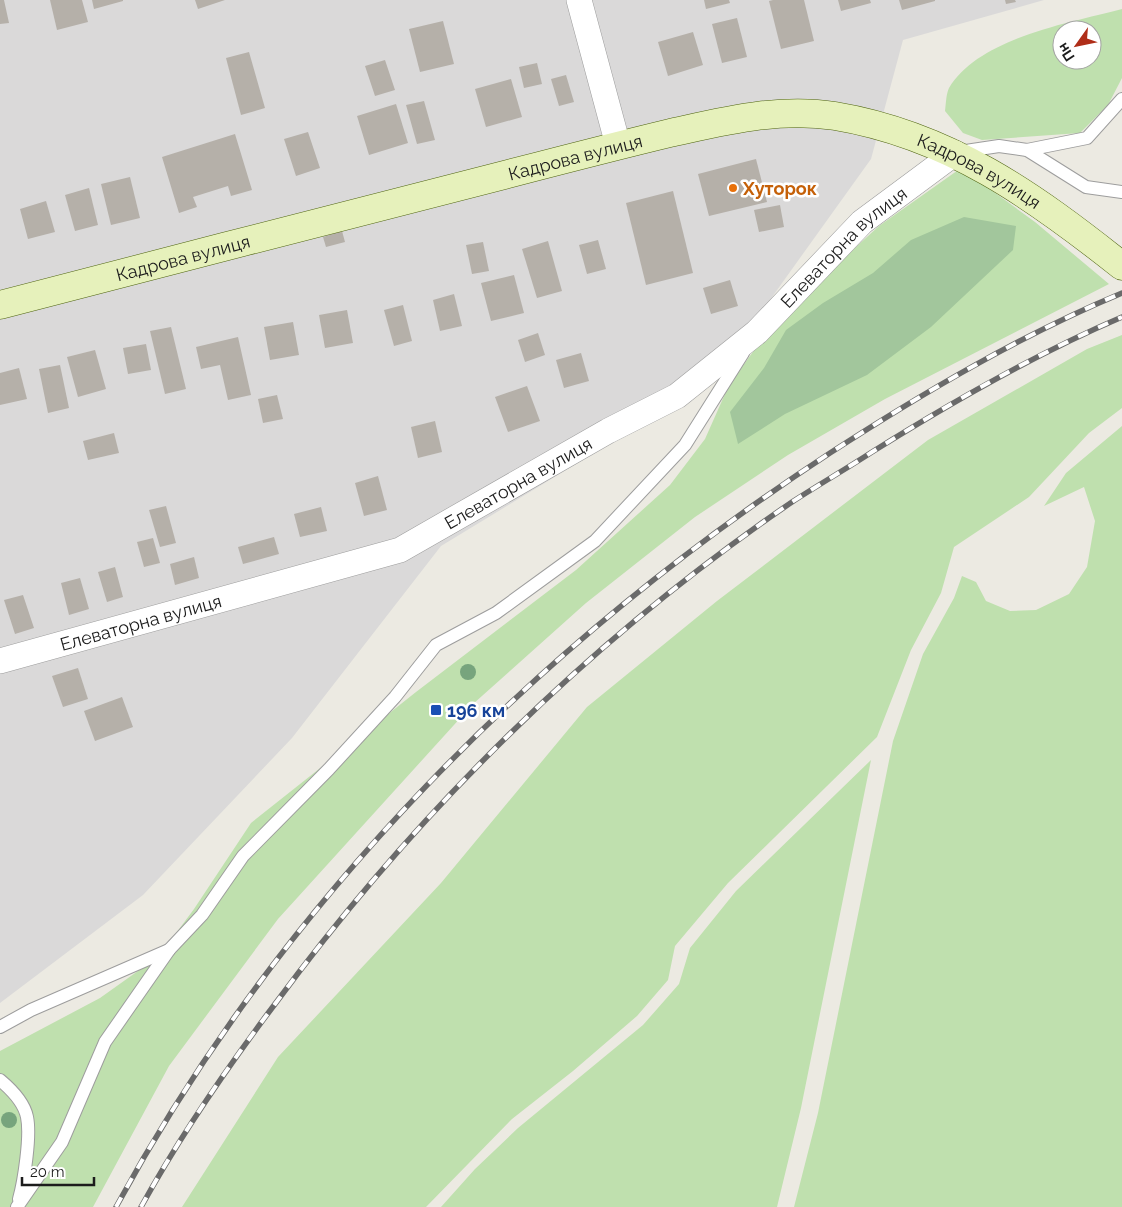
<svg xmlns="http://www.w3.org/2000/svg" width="1122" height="1207" viewBox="0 0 1122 1207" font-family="Raleway,sans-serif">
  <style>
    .residential { fill: #dad9d9 }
    .grass { fill: #bfe0ae; fill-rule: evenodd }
    .forest { fill: #a2c69c }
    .building { fill: #b5b0a9 }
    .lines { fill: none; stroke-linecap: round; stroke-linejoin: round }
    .lane-casing { stroke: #9d9d9d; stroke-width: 14 }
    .street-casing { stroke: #9d9d9d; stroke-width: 26 }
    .secondary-casing { stroke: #4f6411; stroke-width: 29 }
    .lane { stroke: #fff; stroke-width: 12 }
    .street { stroke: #fff; stroke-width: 25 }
    .secondary { stroke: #e6f1bb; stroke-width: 28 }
    .rail-casing { stroke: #6a6a6a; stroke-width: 5.5 }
    .rail { stroke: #fff; stroke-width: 4; stroke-dasharray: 11; stroke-linecap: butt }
    .tree { fill: #77a47d }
    .food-dot { fill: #e8710a; stroke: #fff; stroke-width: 2 }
    .transit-dot { fill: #1a4fb4; stroke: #fff; stroke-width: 2 }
    .labels { text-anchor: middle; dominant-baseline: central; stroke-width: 5; stroke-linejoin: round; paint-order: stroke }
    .street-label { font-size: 18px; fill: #1c1c1c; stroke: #fff }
    .food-label { font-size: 18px; font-weight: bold; fill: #c56008; stroke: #fff; text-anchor: start }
    .transit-label { font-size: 18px; font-weight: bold; fill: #164399; stroke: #fff; text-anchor: start }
  </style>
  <rect width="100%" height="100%" fill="#eceae2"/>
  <polygon class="residential" points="0,0 1044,0 903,40 871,159 711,382 441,546 292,738 143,895 0,1003"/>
  <g class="grass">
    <path d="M 1122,9 L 1122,78 L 1108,105 L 1080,133 L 982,140 L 963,133 L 945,111 C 946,104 946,94 949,88 C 979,38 1069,23 1122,9 ZM 1062,30 L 1092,30 L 1092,60 L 1062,60 Z"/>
    <polygon points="961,168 1035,222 1109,284 885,399 788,455 695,517 586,603 473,704 278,919 169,1066 93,1207 0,1207 0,1051 100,998 159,956 194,909 251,823 416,692 576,570 670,485 705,439 729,385 776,320 879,226"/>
    <polygon points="1122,335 1122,408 1089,433 1029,497 954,547 941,593 911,650 877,737 728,883 675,946 668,980 637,1016 573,1071 512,1119 426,1207 182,1207 278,1057 441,883 587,707 717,601 928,440 1087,349"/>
    <polygon points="1122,426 1122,1207 794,1207 818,1113 893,741 923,654 954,598 962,576 976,582 986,601 1010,611 1036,610 1069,594 1087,567 1095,521 1084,487 1044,506 1066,473"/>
    <polygon points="871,760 801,1108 777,1207 441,1207 475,1169 518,1128 643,1025 679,984 690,948 736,891"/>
  </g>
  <polygon class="forest" points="964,217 1016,226 1013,250 931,327 867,375 785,414 738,444 730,412 764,368 786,330 823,303 873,273 911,240"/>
  <g class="building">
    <polygon points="0,0 4,0 9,23 0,24"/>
    <polygon points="50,0 82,0 88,22 57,30"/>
    <polygon points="92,0 123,0 123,1 94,9"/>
    <polygon points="195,0 225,0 198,9"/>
    <polygon points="704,0 729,0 730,3 706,9"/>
    <polygon points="773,0 804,0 814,41 781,49 769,1"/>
    <polygon points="838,0 870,0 871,3 841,11"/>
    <polygon points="899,0 935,0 935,1 902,10"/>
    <polygon points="1005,0 1015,0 1016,2 1006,4"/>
    <polygon points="737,18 747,57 722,63 712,24"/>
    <polygon points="443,21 454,64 420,72 409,29"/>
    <polygon points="693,32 703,65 668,76 658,42"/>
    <polygon points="249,52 265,108 241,115 226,58"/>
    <polygon points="385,60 395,90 375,96 365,66"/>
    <polygon points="537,63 542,84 524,88 519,67"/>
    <polygon points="566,75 574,102 559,106 551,79"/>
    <polygon points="511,79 522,117 486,127 475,89"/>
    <polygon points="424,101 435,140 417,144 406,105"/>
    <polygon points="396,104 408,143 369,155 357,116"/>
    <polygon points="308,132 320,168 296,176 284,139"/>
    <polygon points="235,134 252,190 231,196 228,186 193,197 197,207 179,213 162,157"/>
    <polygon points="756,159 767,202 709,216 698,174"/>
    <polygon points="130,177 140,218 111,225 101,184"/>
    <polygon points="89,188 98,225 75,231 65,195"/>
    <polygon points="673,191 693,273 646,285 626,203"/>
    <polygon points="46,201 55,232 28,239 20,209"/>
    <polygon points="780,205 784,227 759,232 754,210"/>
    <polygon points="342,231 345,242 326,247 323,237"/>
    <polygon points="598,240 606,269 587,274 579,245"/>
    <polygon points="548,241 562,291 537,298 522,249"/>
    <polygon points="483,242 489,271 472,274 466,245"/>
    <polygon points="514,275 524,313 491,321 481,283"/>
    <polygon points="730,280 738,306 711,314 703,288"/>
    <polygon points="454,294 462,326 440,331 433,300"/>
    <polygon points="403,305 412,341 394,346 384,310"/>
    <polygon points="347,310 353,343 325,348 319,315"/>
    <polygon points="293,322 299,355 270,360 264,327"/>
    <polygon points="171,327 186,389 165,394 150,331"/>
    <polygon points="538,333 545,355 525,362 518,340"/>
    <polygon points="238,337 251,395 228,400 220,365 201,369 196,347"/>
    <polygon points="146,344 151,370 128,374 123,348"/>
    <polygon points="95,350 106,389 78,397 67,357"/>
    <polygon points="581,353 589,381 564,388 556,360"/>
    <polygon points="60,365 69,408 48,413 39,369"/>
    <polygon points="19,368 27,399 0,405 0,373"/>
    <polygon points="527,386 540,421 508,432 495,397"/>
    <polygon points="277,395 283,419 263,423 258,399"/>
    <polygon points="435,421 442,452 418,458 411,427"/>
    <polygon points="114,433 119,453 88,460 83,441"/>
    <polygon points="378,476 387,510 364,516 355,483"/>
    <polygon points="166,506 176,543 160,547 149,510"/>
    <polygon points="321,507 327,531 300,537 294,514"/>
    <polygon points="274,537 279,554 243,564 238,547"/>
    <polygon points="153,538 160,563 144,567 137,542"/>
    <polygon points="194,557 199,578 175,585 170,564"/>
    <polygon points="115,567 123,597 107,602 98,572"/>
    <polygon points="80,578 89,609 69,615 61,583"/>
    <polygon points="23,595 34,628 15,634 4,600"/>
    <polygon points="78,668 88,699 63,707 52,676"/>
    <polygon points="122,697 133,727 95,741 84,711"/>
  </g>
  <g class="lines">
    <defs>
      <g id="lane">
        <polyline points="1027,150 1087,138 1122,99"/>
        <polyline points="959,152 999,146 1027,150 1086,187 1122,192"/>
        <polyline points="0,1027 31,1010 169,950 202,915 243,856 329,769 395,697 436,645 496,613 595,541 685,445 743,353"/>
        <path d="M 0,1080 C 12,1090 24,1102 27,1117 C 31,1136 24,1181 19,1199"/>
        <polyline points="17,1207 62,1142 105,1042 169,950"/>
      </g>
      <g id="street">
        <polyline points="579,0 618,145"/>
        <path id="s1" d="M 0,661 L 400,550 L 608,431 L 677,396 L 757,332 L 862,222 L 955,153"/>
      </g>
      <g id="secondary">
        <path id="s2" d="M 0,305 C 169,261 339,217 508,174 C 562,160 616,146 670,133 C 725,121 779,107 835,116 C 949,135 1034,196 1122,266"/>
      </g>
    </defs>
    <use href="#lane" class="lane-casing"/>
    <use href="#street" class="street-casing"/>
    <use href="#secondary" class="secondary-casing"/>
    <use href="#lane" class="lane"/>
    <use href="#street" class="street"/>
    <use href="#secondary" class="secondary"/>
    <defs>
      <g id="rail">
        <path d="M 116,1207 C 283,899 538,644 830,453 C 923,393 1019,336 1122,293"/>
        <path d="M 141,1207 C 180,1136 226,1069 275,1004 C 418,810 593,638 792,502 C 818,485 846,469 872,452 C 952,402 1035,354 1122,317"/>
      </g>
    </defs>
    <use href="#rail" class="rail-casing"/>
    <use href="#rail" class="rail"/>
  </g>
  <g class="tree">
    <circle cx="468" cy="672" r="8"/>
    <circle cx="9" cy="1120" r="8"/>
  </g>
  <circle class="food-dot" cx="733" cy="188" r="5"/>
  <rect class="transit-dot" x="430" y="704" width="12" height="12" rx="2.5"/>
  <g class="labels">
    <g class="street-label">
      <text stroke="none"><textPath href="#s2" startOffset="594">Кадрова вулиця</textPath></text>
      <text stroke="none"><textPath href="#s2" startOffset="1014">Кадрова вулиця</textPath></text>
      <text stroke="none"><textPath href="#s1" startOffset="956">Елеваторна вулиця</textPath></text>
      <text stroke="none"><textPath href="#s2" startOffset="189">Кадрова вулиця</textPath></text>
      <text stroke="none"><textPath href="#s1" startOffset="551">Елеваторна вулиця</textPath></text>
      <text stroke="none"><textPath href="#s1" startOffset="146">Елеваторна вулиця</textPath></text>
    </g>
    <g class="food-label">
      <text x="743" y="188">Хуторок</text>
    </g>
    <g class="transit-label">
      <text x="447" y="710">196 км</text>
    </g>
  </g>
  <g transform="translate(1077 45) rotate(237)"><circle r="24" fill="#ffffff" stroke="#a4a4a4"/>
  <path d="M0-4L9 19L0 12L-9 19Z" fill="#af2d18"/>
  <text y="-8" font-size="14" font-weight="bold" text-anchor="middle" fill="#1c1c1c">Пн</text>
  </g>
  <path d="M22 1177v8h72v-8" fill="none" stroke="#1c1c1c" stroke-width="2.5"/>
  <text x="30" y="1177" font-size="15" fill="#1c1c1c" stroke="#ffffff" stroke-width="4" paint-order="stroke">20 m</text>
</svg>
